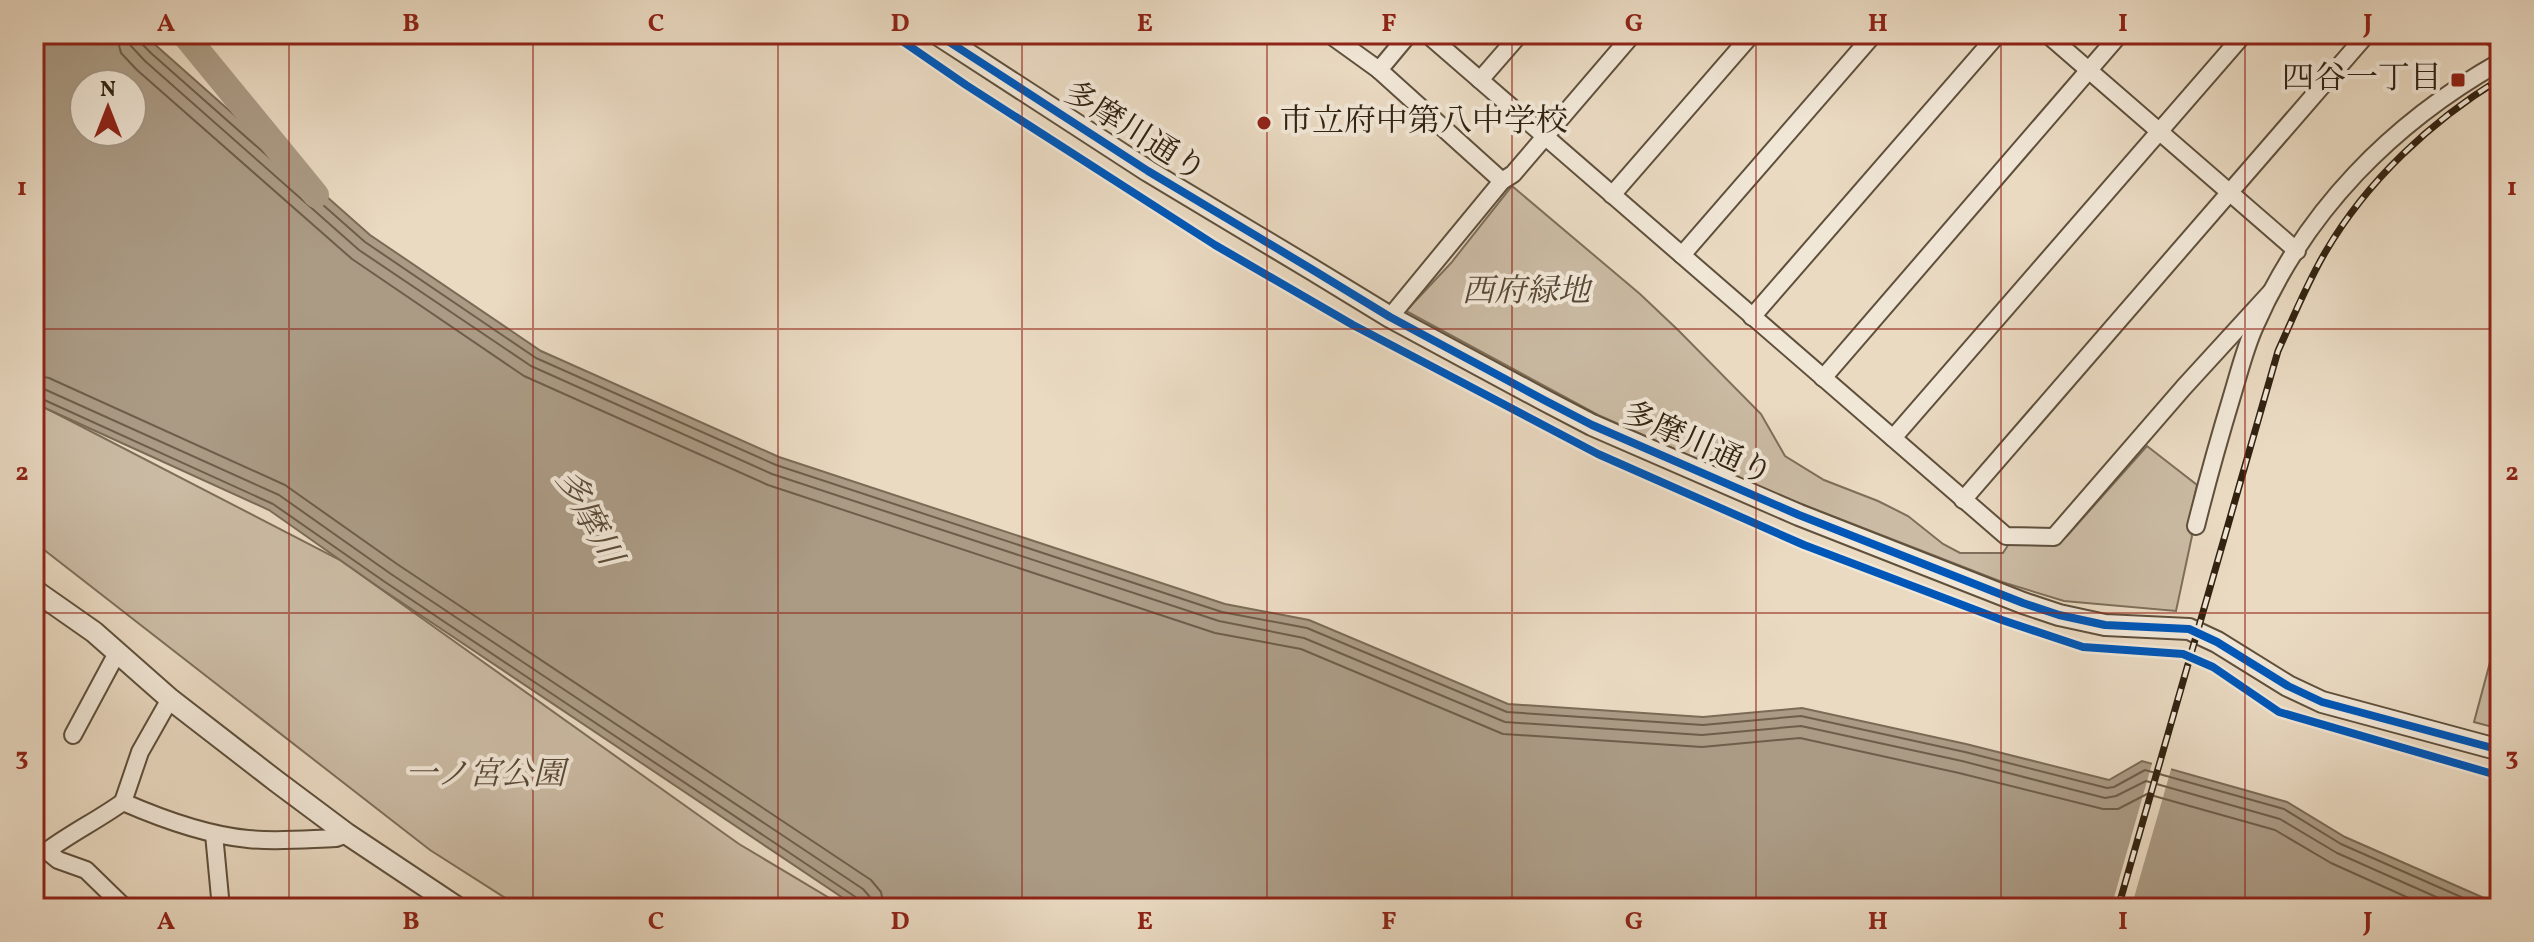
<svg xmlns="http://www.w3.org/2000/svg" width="2534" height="942" viewBox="0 0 2534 942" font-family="Vollkorn,'Noto Serif JP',serif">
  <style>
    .green { fill: #cbbba4; stroke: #7e6e5a; stroke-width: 2 }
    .water { fill: #ab9b85; stroke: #7a6b56; stroke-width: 2; fill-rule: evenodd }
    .pier { fill: #eadac2 }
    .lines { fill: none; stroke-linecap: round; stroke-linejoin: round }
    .shore { stroke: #6e5e4a; stroke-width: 2 }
    .river { stroke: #ab9b85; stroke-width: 26 }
    .minor-casing { stroke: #5f503c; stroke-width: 20 }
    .tertiary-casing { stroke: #5f503c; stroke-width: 24 }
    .minor { stroke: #f1e7d7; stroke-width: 16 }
    .tertiary { stroke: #f1e7d7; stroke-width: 20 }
    .rail-casing { stroke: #312210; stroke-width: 7 }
    .rail { stroke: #f1e7d7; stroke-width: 4; stroke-dasharray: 12; stroke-linecap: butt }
    .cycleway-casing { stroke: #f1e7d7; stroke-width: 13 }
    .cycleway { stroke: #0057b8; stroke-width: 8 }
    .grid { fill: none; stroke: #8f2418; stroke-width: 2; stroke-opacity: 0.55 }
    .poi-dot { fill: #8f2418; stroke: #f1e7d7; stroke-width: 3 }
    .labels { text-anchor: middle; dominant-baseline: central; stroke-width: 8; stroke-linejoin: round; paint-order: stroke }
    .poi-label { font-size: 32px; fill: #312210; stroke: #f1e7d7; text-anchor: end }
    .street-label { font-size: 32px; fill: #312210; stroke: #f1e7d7 }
    .park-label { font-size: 32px; font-style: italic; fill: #584835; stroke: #f1e7d7 }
    .water-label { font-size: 34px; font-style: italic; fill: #5c4c39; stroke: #f1e7d7 }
    .neatline { fill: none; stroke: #8f2418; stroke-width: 3 }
    .grid-label { font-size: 26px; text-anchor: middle; font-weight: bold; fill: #8f2418 }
  </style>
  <rect width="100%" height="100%" fill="#eadac2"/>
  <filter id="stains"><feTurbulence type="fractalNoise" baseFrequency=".0025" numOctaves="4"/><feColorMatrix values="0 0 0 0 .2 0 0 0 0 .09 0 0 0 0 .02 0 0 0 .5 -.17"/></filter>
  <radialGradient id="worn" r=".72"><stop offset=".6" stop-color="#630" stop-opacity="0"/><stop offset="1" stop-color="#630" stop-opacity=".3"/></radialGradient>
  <g class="green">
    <polygon points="1512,186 1640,294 1678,330 1761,414 1785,456 1824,480 1878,501 1908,516 1943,544 1960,553 2003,553 2010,542 2055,543 2067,536 2147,446 2197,485 2189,522 2192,536 2176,611 2064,601 2002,582 1776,494 1598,415 1406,311 1451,263"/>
    <polygon points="34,402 340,560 739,844 846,908 521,908 430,850 34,542"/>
    <polygon points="2500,625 2500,729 2474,722"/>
  </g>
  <path class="water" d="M 34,34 L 143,34 L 370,235 L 541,351 L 779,457 L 1225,604 L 1309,620 L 1508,704 L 1703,717 L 1802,708 L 1966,744 L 2109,780 L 2142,761 L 2287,802 L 2345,837 L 2500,905 L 2500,908 L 858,908 L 380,588 L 269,510 L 34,403 ZM 84,84 L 132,84 L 132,132 L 84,132 Z"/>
  <polygon class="pier" points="2153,760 2172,766 2131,908 2111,908"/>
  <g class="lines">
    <g class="shore">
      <polyline points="116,34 121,53 137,70 352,259 524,376 768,485 1215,633 1301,649 1503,734 1702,747 1800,738 1959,773 2103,809 2118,809 2147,794 2275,830 2331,863 2431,908"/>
      <polyline points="128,34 131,46 145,61 359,250 531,366 772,474 1219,621 1304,638 1505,722 1702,735 1801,726 1962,761 2105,798 2116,796 2146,781 2280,819 2337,853 2461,908"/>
      <polyline points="138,34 140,42 152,54 365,242 536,358 776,465 1222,612 1307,628 1507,712 1703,725 1801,716 1965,752 2107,788 2114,787 2145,770 2284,809 2341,844 2486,908"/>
      <polyline points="34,375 49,378 285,485 397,564 871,880 881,892 884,908"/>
      <polyline points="34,387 44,389 279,495 391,574 863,889 870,897 872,908"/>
      <polyline points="34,397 40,398 273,504 385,582 857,898 862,908"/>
    </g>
    <polyline class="river" points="184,34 316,195"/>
    <defs>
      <g id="minor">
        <polyline points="1329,34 1379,70 1502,181"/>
        <polyline points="1427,34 2006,536 2054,537 2184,387 2271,292"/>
        <polyline points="2047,34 2297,251"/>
        <polyline points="2489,34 2500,43"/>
        <polyline points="1379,70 1409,34"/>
        <polyline points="1480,80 1520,34"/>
        <polyline points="1612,195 1752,34"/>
        <polyline points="1682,255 1874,34"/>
        <polyline points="1390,317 1502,181 1513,174 1633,34"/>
        <polyline points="1752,317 1998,34"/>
        <polyline points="1823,378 2120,34"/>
        <polyline points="1893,438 2244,34"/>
        <polyline points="1963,500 2367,34"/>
        <path d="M 2196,526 C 2207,482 2219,439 2232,396 C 2239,373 2245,348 2255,326 C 2305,211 2392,123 2500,62"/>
        <polyline points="73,735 117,653"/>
        <polyline points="123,802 140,752 170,699"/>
        <polyline points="214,834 221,908"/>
        <polyline points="34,850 47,851 58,860 86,870 125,908"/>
        <path d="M 47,851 C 71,833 98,820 123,802 C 162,819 205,835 248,839 C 277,842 307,839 336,838 L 347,834"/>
      </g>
      <g id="tertiary">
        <polyline points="937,34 1148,171 1313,270 1390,317 1544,400 1592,425 1799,515 2023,603 2059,615 2105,625 2189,629 2217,642 2288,686 2322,702 2500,750"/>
        <polyline points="34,590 94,632 170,699 276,781 347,834 458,908"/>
      </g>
    </defs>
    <use href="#minor" class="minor-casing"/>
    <use href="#tertiary" class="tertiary-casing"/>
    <use href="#minor" class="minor"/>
    <use href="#tertiary" class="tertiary"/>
    <defs>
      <path id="rail" d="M 2118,908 L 2278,351 C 2293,318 2307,283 2326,251 C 2367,181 2431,121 2500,79"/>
    </defs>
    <use href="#rail" class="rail-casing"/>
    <use href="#rail" class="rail"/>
    <defs>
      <g id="cycleway">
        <polyline points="892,34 966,85 1215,245 1353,325 1598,454 1804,545 2002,620 2083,647 2183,654 2213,667 2279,712 2500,776"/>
        <polyline points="937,34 1148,171 1313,270 1390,317 1544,400 1592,425 1799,515 2023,603 2059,615 2105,625 2189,629 2217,642 2288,686 2322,702 2500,750"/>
      </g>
    </defs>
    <use href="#cycleway" class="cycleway-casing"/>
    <use href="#cycleway" class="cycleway"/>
  </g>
  <path class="grid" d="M 289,34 L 289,908M 533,34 L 533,908M 778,34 L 778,908M 1022,34 L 1022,908M 1267,34 L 1267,908M 1512,34 L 1512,908M 1756,34 L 1756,908M 2001,34 L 2001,908M 2245,34 L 2245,908M 34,329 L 2500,329M 34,613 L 2500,613"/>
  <g class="poi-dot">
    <rect x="2450" y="72" width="16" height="16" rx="4"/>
    <circle cx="1264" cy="123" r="8"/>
  </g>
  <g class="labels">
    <g class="poi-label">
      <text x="2442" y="80">四谷一丁目</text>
      <text x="1280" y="123" text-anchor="start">市立府中第八中学校</text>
    </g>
    <g class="street-label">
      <text transform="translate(1134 133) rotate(32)">多摩川通り</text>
      <text transform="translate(1697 445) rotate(24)">多摩川通り</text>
    </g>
    <g class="park-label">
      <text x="1526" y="293">西府緑地</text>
      <text x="485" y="776">一ノ宮公園</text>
    </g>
    <g class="water-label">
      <text transform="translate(587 518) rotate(62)">多摩川</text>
    </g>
  </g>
  <rect width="2534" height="942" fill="none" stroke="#eadac2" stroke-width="88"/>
  <g transform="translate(108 108)"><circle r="38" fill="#f1e7d7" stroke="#a49887" stroke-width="2"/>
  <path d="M0-6L14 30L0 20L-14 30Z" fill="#8f2418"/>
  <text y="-12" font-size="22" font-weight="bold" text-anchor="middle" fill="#312210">N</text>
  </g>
  <rect x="44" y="44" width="2446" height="854" class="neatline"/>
  <g class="grid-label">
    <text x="166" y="31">A</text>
    <text x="411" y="31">B</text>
    <text x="656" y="31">C</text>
    <text x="900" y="31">D</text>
    <text x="1145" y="31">E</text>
    <text x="1389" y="31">F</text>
    <text x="1634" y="31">G</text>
    <text x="1878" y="31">H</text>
    <text x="2123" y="31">I</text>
    <text x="2368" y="31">J</text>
    <text x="22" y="195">1</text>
    <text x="2512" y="195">1</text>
    <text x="22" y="480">2</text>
    <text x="2512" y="480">2</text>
    <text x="22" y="765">3</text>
    <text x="2512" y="765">3</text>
    <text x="166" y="929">A</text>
    <text x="411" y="929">B</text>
    <text x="656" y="929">C</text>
    <text x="900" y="929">D</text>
    <text x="1145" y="929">E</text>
    <text x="1389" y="929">F</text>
    <text x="1634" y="929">G</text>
    <text x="1878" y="929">H</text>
    <text x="2123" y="929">I</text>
    <text x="2368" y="929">J</text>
  </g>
  <rect width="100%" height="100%" filter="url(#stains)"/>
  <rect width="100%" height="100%" fill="url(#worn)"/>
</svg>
